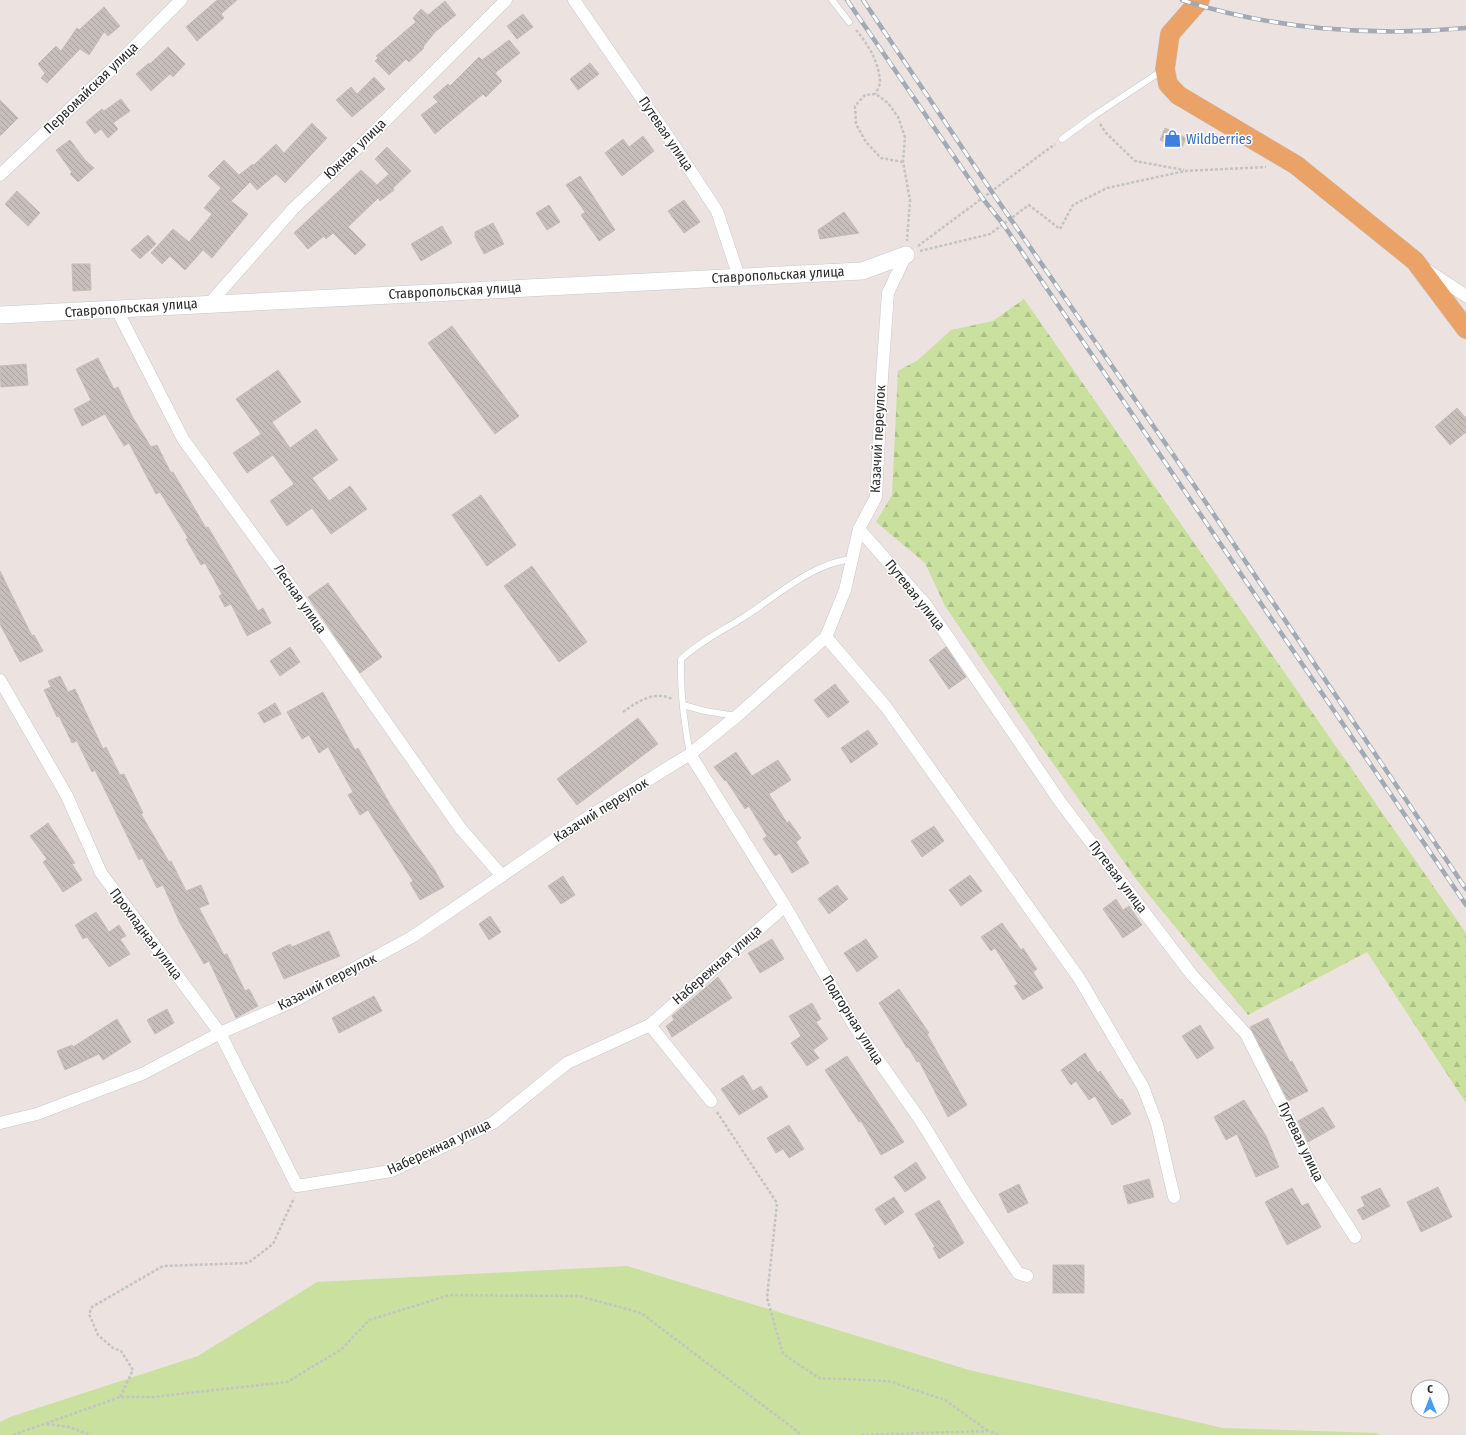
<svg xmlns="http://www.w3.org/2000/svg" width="1466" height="1435" viewBox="0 0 1466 1435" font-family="'Fira Sans Condensed',sans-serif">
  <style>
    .green { fill: #c9e09e }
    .forest { fill: url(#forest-firs) }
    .building { fill: url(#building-back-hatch); stroke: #c8bdb8 }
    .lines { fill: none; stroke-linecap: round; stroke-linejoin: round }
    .lane-casing { stroke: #c3cad1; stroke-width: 7 }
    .street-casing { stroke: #c3cad1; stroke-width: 13 }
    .secondary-casing { stroke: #c3cad1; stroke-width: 18 }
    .primary-casing { stroke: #c4c4c4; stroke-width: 20 }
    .path { stroke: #c4c4c4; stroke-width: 2.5; stroke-dasharray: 3 2; stroke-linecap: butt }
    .lane { stroke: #fff; stroke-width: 6 }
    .street { stroke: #fff; stroke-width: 12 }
    .secondary { stroke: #fff; stroke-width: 17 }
    .primary { stroke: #eaa266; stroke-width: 19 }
    .rail-casing { stroke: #a1aab5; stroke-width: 4.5 }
    .rail { stroke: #fff; stroke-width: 3; stroke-dasharray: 9; stroke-linecap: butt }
    .labels { text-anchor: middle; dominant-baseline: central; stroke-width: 3; stroke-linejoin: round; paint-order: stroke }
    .street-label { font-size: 14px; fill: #2c2c2c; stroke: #fff }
    .shop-label { font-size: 14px; fill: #366cbe; stroke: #fff; text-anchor: start }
  </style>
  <defs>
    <pattern id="forest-firs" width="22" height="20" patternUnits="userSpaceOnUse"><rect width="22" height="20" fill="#c9e09e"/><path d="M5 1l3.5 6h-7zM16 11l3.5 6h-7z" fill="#adc088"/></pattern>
    <pattern id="building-back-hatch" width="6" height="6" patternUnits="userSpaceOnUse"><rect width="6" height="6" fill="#c5beba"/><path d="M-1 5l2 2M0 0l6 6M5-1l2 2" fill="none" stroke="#a9a3a0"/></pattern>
  </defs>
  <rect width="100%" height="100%" fill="#ece2df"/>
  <polygon class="green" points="627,1266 969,1370 1223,1428 1377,1433 1379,1435 0,1435 0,1422 10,1417 198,1356 317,1282"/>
  <polygon class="forest" points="1024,299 1466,933 1466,1103 1367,952 1248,1015 1139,883 1042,748 945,606 925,563 876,522 892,495 898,371 918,360 951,330 993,321"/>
  <g class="building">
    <polygon points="217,0 237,0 221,14 224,18 197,41 186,27"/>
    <polygon points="445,1 456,15 435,32 423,47 424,48 409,62 406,59 389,75 375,61 378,58 376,56 416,22 413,18 421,9 428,15"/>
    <polygon points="104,7 120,26 108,36 104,32 89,55 80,49 47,83 41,78 45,73 38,64 56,46 61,51 77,28 79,30"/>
    <polygon points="523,14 533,27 517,39 507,26"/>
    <polygon points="509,40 520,53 495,73 502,81 486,97 483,94 435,134 421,115 438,102 433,97 448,84 450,86 479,57 482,60"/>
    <polygon points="168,47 185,64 173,77 170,74 151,91 136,74 149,63 150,64"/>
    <polygon points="590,63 599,74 578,90 570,79"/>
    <polygon points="374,77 385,89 352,117 336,100 351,87 357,94"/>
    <polygon points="121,99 130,111 113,123 118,129 108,138 101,129 95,134 86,122 102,109 104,111"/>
    <polygon points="0,100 18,118 0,136"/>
    <polygon points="312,123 327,138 285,183 276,174 257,190 250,182 231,201 248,214 212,258 203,250 185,270 170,256 162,264 151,253 173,229 189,242 212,214 204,208 221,188 208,176 224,160 239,175 253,164 254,165 276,144 284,153"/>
    <polygon points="1165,128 1186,138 1181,149 1160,140"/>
    <polygon points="643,136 654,151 622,176 605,153 623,139 629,147"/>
    <polygon points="70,140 85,160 94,168 78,182 70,174 72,172 56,150"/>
    <polygon points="387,147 411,171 393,188 394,190 380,201 378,198 348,227 366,245 355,255 333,233 326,239 324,236 308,249 294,233 361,170 377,185 389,174 375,159"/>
    <polygon points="580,176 615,230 599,241 581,215 585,212 566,185"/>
    <polygon points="17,191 40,213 28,226 5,204"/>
    <polygon points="684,200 700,222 684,233 668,211"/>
    <polygon points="549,205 560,222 547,230 536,213"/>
    <polygon points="844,212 859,233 820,239 818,230"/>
    <polygon points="493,223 504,244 484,254 475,237 475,232"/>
    <polygon points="442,226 452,243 421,261 411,244"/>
    <polygon points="148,235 156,244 140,259 131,250"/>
    <polygon points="72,264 90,264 91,290 73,291"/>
    <polygon points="452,326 519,416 495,434 428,343"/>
    <polygon points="98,358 114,389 118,387 133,418 151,447 157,445 171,473 173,472 206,528 208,527 258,611 263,608 271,623 247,636 231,604 225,607 219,596 222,594 205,563 201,565 186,539 188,538 160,492 156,494 129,443 124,446 105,414 82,426 74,409 91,400 76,369"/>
    <polygon points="26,364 28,385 1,387 0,366"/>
    <polygon points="278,370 301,402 272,422 290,448 316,429 338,460 312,478 329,501 350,486 367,509 331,534 312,508 287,526 270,501 294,484 273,455 247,473 233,453 261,434 236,399"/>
    <polygon points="1457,408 1466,418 1466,432 1450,445 1435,427"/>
    <polygon points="481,495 516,545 487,566 452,515"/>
    <polygon points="532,566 587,642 559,662 504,586"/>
    <polygon points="0,571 32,636 34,635 43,651 20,662 0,624"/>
    <polygon points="328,583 382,657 360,673 308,597"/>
    <polygon points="290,647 300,662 280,676 270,661"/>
    <polygon points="946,647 966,677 949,689 929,660"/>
    <polygon points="60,676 68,692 75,689 103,749 106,747 120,775 124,774 143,813 141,814 169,862 171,861 186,891 201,885 209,904 199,908 224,955 227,954 245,991 249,989 258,1006 236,1018 209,961 204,964 180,923 163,885 157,888 142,858 139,860 95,770 92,772 77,741 72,743 59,716 57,717 44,690 51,687 48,681"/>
    <polygon points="835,684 849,702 828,718 814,700"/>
    <polygon points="323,692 355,750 358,748 391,806 411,837 434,869 444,887 420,900 410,883 413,881 368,810 360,815 348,795 353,792 328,747 319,753 309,735 302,739 287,712"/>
    <polygon points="275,703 281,714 264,723 258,713"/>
    <polygon points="638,718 658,744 577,805 557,779"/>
    <polygon points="868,730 878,744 851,763 841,748"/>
    <polygon points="736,752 752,776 778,760 791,780 769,794 787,823 789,821 801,838 796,842 809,863 792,873 780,853 775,856 763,839 767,836 749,806 745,809 726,780 725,781 714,767"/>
    <polygon points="48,823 75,863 72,864 82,880 63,892 43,862 47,859 30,836"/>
    <polygon points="934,826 944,841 922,857 911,841"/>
    <polygon points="970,875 982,891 961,906 949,890"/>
    <polygon points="563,876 575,895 561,904 548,886"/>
    <polygon points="837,885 848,899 829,914 818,899"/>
    <polygon points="1116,899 1123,910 1129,906 1142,925 1123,938 1103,909"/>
    <polygon points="96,912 109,932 119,925 126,936 120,939 130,954 109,967 87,937 83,939 75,925"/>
    <polygon points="490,916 501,932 489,940 479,924"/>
    <polygon points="1002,923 1021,950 1023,948 1037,969 1033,972 1043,988 1023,1000 1014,986 1018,984 995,948 991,951 981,937"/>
    <polygon points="329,931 340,956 284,979 272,953 290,944 292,947"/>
    <polygon points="772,939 784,959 760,973 748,953"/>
    <polygon points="866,939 878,957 857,972 844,953"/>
    <polygon points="718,977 732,998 672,1037 666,1026 674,1020 672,1016"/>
    <polygon points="899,989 929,1033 927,1034 967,1105 948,1117 919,1061 917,1062 908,1047 907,1048 879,1003"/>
    <polygon points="374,996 382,1011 339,1033 332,1018"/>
    <polygon points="812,1003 821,1019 816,1022 828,1039 813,1050 819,1058 807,1066 791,1043 801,1036 789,1016"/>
    <polygon points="167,1009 174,1023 155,1034 147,1020"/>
    <polygon points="1268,1018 1290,1062 1292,1061 1308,1091 1288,1101 1250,1027"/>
    <polygon points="117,1019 131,1042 103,1060 99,1054 65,1070 57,1051 72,1045 73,1047"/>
    <polygon points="1200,1025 1214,1048 1197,1059 1182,1036"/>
    <polygon points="1085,1053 1098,1073 1100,1071 1120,1100 1122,1099 1131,1114 1112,1125 1095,1096 1089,1100 1076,1081 1071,1085 1061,1070"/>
    <polygon points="847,1056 904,1142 881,1155 861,1121 859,1122 825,1070"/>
    <polygon points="743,1075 753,1091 761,1086 768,1097 739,1115 721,1089"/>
    <polygon points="1244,1100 1266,1136 1279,1167 1256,1177 1237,1134 1226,1140 1214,1117"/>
    <polygon points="1323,1107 1335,1127 1308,1142 1298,1121"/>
    <polygon points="789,1125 804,1149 789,1158 783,1149 776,1153 767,1138"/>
    <polygon points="916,1162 926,1178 905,1192 894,1177"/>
    <polygon points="1149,1179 1154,1197 1128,1204 1123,1186"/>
    <polygon points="1019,1184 1028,1203 1008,1213 999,1194"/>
    <polygon points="1438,1187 1452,1217 1421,1232 1407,1202"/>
    <polygon points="1292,1188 1302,1206 1308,1203 1321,1227 1287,1245 1265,1202"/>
    <polygon points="1380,1188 1390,1206 1363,1220 1357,1210 1365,1206 1361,1197"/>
    <polygon points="894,1197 904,1212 885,1225 875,1209"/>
    <polygon points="939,1200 964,1243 939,1259 933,1248 935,1247 915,1214"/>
    <rect x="1053" y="1265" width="31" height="28"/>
  </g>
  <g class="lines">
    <defs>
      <g id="lane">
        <polyline points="832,0 849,22"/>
        <polyline points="1062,139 1095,115 1163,70"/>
        <polyline points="683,705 705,711 736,716"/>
        <path d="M 690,754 C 684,723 680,691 681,659 C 703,639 723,631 747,615 C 779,594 813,563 852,559"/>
      </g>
      <g id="street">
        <polyline points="574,0 669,138 717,211 739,277"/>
        <polyline points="0,175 111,70 181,0"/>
        <polyline points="1427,270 1466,296"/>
        <polyline points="210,303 293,209 369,137 506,0"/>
        <polyline points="117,310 183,439 292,588 461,829 502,876"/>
        <polyline points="859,529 926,605 1061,803 1192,975 1246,1034 1284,1109 1317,1178 1355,1237"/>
        <polyline points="826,637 886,707 1079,978 1143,1087 1157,1124 1174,1197"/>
        <polyline points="0,680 67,796 101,873 220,1033 297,1186 391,1171 493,1123 567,1063 650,1025 785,906"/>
        <polyline points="690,754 785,906 855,1027 921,1121 967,1196 1018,1273 1027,1276"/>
        <polyline points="650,1025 711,1101"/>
        <polyline points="0,1123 37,1114 142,1074 220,1033 296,1000 412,937 585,819 690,754 737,716 826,637 845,590 859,529 876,497 882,377 888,293 906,255"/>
      </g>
      <polyline id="secondary" points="0,315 862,271 906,255"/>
      <polyline id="primary" points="1200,0 1170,34 1165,69 1168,84 1178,95 1296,165 1415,261 1466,329"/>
    </defs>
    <use href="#lane" class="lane-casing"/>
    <use href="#street" class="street-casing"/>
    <use href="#secondary" class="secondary-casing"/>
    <use href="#primary" class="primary-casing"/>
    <g class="path">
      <path d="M 856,30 C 868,44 879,62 880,82 C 880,85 877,90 876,94"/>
      <polyline points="1100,124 1106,133 1135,161 1184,170"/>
      <polyline points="903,162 881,158 866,142 856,124 855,106 865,95 876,94 888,103 898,117 905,137 903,162 910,200 907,241"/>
      <polyline points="918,246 1055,144"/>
      <polyline points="920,251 990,234 1029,205 1060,229 1073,205 1107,188 1185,171 1266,167"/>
      <path d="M 623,712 C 637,702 654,690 672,699"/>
      <polyline points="717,1112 777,1203 767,1298 783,1354 819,1378 888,1381 945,1400 988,1431"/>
      <polyline points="120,1397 133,1370 121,1351 113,1348 98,1335 89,1314 92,1307 163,1266 248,1263 273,1244 294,1198"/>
      <polyline points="47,1424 69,1427 90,1435"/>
      <polyline points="13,1435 120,1397 152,1397 287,1382 342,1349 369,1320 450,1295 579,1296 641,1313 802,1435"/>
      <polyline points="861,1435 988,1431 1001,1435"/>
    </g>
    <use href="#lane" class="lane"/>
    <use href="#street" class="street"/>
    <use href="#secondary" class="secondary"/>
    <use href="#primary" class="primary"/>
    <defs>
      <g id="rail">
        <polyline points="847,0 983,199 1003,224 1466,905"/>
        <polyline points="863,0 992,192 1194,485 1466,889"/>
        <path d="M 1182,0 C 1272,29 1372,37 1466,28"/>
      </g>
    </defs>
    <use href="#rail" class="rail-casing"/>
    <use href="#rail" class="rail"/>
  </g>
  <defs>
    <symbol id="shop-bare" viewBox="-9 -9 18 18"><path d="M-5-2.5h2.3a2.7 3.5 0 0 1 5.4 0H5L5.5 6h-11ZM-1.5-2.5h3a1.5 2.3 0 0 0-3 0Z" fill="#3f7fe0" stroke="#fff" stroke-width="2.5" paint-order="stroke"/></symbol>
  </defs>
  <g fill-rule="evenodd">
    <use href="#shop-bare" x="1160" y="126" width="25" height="25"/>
  </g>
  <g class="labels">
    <g class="street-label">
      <text transform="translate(91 88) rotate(-44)">Первомайская улица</text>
      <text transform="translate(666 134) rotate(56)">Путевая улица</text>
      <text transform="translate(355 149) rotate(-44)">Южная улица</text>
      <text transform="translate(778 275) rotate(-3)">Ставропольская улица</text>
      <text transform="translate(455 291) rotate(-3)">Ставропольская улица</text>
      <text transform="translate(131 308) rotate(-4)">Ставропольская улица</text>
      <text transform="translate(878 439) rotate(-87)">Казачий переулок</text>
      <text transform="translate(915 595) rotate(51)">Путевая улица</text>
      <text transform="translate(300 599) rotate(55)">Лесная улица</text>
      <text transform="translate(601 810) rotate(-32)">Казачий переулок</text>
      <text transform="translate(1118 877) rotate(53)">Путевая улица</text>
      <text transform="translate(146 934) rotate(53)">Прохладная улица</text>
      <text transform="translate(717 965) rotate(-41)">Набережная улица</text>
      <text transform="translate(327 982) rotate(-27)">Казачий переулок</text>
      <text transform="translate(853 1020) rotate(58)">Подгорная улица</text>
      <text transform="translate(1301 1142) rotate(64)">Путевая улица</text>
      <text transform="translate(439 1147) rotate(-25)">Набережная улица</text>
    </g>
    <g class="shop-label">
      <text x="1186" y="139">Wildberries</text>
    </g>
  </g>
  <g transform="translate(1430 1399)"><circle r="19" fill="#ffffff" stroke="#ababab"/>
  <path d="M0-3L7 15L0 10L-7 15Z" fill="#479cf1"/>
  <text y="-6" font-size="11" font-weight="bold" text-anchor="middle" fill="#2c2c2c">С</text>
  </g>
</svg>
